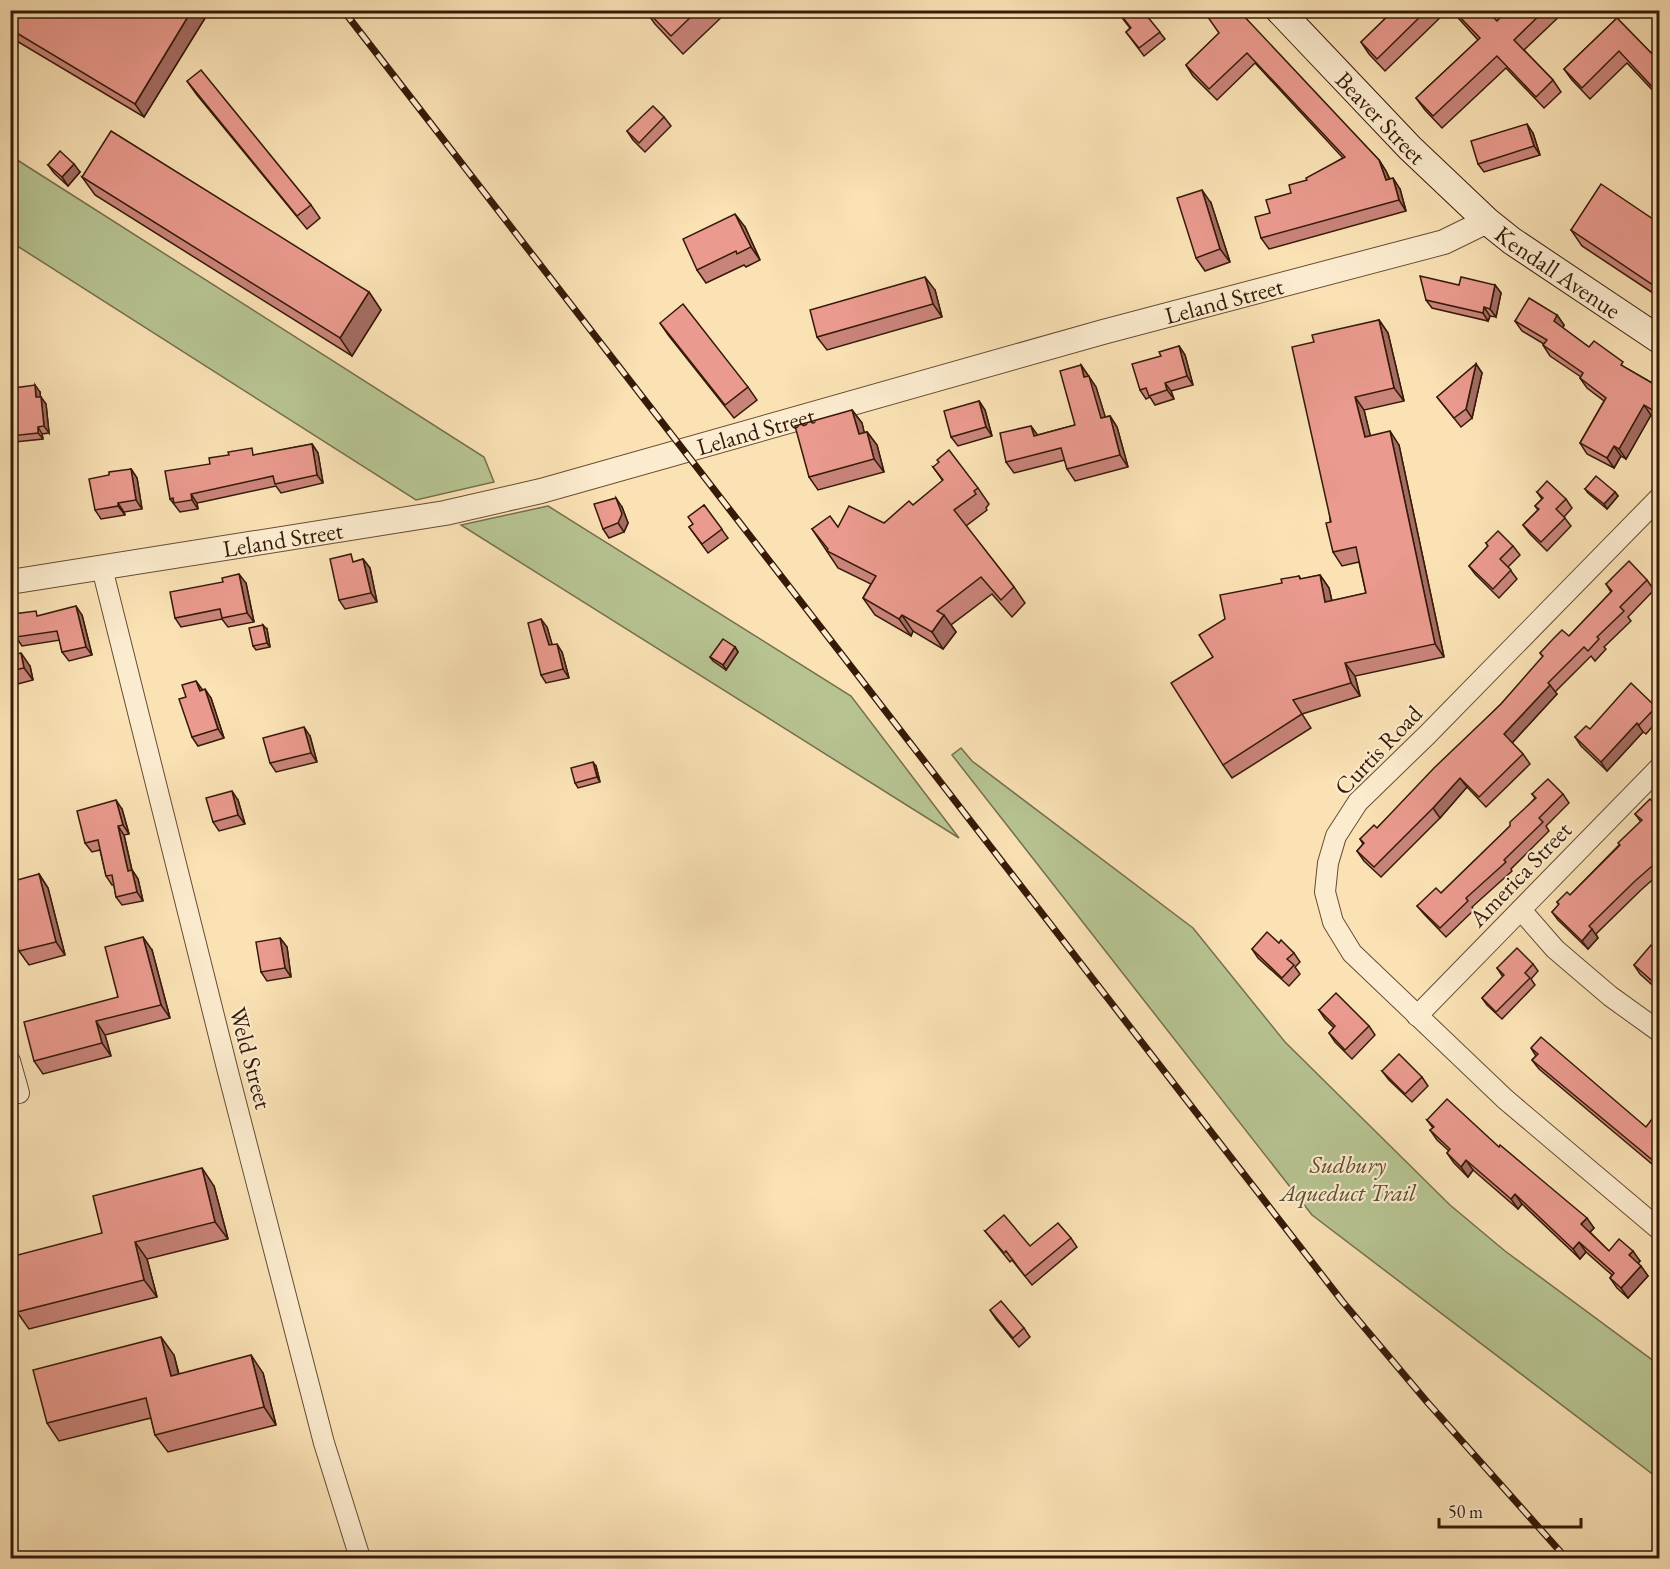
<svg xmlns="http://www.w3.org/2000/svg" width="1670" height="1569" viewBox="0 0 1670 1569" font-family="'EB Garamond',serif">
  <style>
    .green { fill: #b7c492; stroke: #766f4d; stroke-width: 1.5 }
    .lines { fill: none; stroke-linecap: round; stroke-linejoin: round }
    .minor-casing { stroke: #674c33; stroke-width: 22 }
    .tertiary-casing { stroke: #674c33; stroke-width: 26 }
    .secondary-casing { stroke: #361a08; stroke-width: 29 }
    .minor { stroke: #fceccf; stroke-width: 20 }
    .tertiary { stroke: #fceccf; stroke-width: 24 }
    .secondary { stroke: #fceccf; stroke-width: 27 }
    .rail-casing { stroke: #361a08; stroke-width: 7 }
    .rail { stroke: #fceccf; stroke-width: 4.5; stroke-dasharray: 14; stroke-linecap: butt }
    .wall { fill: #c9847a; stroke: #361a08; stroke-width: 1.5 }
    .shaded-wall { fill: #a46c63; stroke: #361a08; stroke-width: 1.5 }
    .building { fill: #ea9a8e; stroke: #361a08; stroke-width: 1.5 }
    .labels { text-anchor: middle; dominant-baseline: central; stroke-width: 4.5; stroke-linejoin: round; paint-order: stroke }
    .street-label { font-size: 24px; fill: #361a08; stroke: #fceccf }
    .park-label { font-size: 24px; font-style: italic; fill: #5d4d31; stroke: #fceccf }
  </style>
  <rect width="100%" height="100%" fill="#fae2b5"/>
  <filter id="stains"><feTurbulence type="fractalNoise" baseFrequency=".00333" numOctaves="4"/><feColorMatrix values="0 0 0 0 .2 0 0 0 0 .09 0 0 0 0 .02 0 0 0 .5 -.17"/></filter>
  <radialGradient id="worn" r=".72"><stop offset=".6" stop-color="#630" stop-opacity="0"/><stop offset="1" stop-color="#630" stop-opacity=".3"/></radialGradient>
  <g class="green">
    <polygon points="11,156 484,457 494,482 416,500 11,242"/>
    <polygon points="548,506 851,696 959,838 461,525"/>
    <polygon points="961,748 972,761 1193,928 1285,1042 1450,1205 1505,1251 1659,1365 1659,1479 1312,1215 952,755"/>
  </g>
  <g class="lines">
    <defs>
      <g id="minor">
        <polyline points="1660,497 1427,735 1358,802 1336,836 1328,863 1325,892 1333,922 1352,953 1505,1099 1660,1230"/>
        <polyline points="102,568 228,1072 324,1443 360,1558"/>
        <polyline points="1521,910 1555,949 1610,996 1660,1032"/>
        <polyline points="1417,1016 1660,767"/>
        <polyline points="10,1061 19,1093"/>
      </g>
      <g id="tertiary">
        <path id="s1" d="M 10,582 L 445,513 L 541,491 L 1103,332 L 1444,242 L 1487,221"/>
      </g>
      <g id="secondary">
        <path id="s2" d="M 1279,10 L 1410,148 L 1487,221 L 1512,241 L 1660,340"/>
      </g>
    </defs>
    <use href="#minor" class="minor-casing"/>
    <use href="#tertiary" class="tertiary-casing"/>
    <use href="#secondary" class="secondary-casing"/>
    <use href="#minor" class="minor"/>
    <use href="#tertiary" class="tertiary"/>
    <use href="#secondary" class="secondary"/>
    <defs>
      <polyline id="rail" points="343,10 1342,1301 1428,1403 1566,1558"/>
    </defs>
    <use href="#rail" class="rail-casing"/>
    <use href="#rail" class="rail"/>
  </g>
  <g class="wall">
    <polygon points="10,10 210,10 144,117 10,37"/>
    <polygon points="645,10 729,10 683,54 655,24"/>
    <polygon points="1116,10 1142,10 1165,39 1144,56 1126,32 1130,28"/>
    <polygon points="1394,10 1448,10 1385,71 1369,54 1361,42"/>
    <polygon points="1451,10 1486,10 1497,21 1508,10 1566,10 1524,50 1553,80 1561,92 1544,108 1506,68 1442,128 1425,110 1416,98 1478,40"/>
    <polygon points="1238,15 1379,160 1386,171 1390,179 1400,189 1406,211 1269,249 1261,238 1270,213 1291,193 1307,180 1343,158 1255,63 1217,100 1193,76 1186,65"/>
    <polygon points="1617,18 1659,61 1659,97 1627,63 1590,99 1572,80 1564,69"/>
    <polygon points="187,81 311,205 320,218 307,229 197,95"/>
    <polygon points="664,117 671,126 645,152 633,140 627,131"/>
    <polygon points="1533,133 1540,155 1484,172 1478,164"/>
    <polygon points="48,165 80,172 68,186 54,173"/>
    <polygon points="82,177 369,292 381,310 352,356 95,195"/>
    <polygon points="1211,203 1230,262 1205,271 1196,258"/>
    <polygon points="1659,221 1659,297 1582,246 1571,230 1659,223"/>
    <polygon points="745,227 760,260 746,267 744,265 706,283 697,270"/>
    <polygon points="1459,285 1495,285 1501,293 1496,317 1490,316 1488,321 1432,308 1426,300"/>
    <polygon points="935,290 942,317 827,350 817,337"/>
    <polygon points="1557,315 1564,325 1563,328 1589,347 1659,387 1659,420 1651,415 1626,459 1621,456 1614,468 1587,454 1580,443 1604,401 1587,388 1580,378 1581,377 1550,356 1543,345 1544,344 1522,331 1515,321"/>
    <polygon points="1379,320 1388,333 1404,401 1364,410 1370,436 1399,445 1444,657 1355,676 1360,696 1302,714 1311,728 1232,778 1223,765 1213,657 1282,583 1299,576 1301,579 1320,575 1329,588 1332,601 1366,593 1359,562 1342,566 1333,552 1314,342"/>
    <polygon points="660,323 748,387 757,400 734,418 669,336"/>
    <polygon points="1179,346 1185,355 1193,385 1171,391 1174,399 1155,405 1150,397 1146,399 1140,390 1161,356"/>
    <polygon points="1476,364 1482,373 1472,418 1461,427 1437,397"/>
    <polygon points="1081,365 1096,387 1105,417 1110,416 1117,427 1128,467 1075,481 1067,469 1065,460 1014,473 1006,462 1038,435 1075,425"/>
    <polygon points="40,392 40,397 46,404 49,433 42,434 43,439 15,442 11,436 16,399"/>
    <polygon points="979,401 985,410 992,436 958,446 951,437"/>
    <polygon points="852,410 862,423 864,433 867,432 877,445 884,472 818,490 809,477"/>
    <polygon points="312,444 318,453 323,483 281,493 276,486 202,502 197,503 198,509 180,512 170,499 210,464"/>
    <polygon points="933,467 978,488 989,504 986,508 987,510 966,526 1014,587 1025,603 1012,617 992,594 951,625 956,632 943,649 913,631 911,636 875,615 863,598 871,584 838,568 812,529 884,523 913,505 943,481"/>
    <polygon points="131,469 137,478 142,509 124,512 125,515 101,519 95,510 109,475"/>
    <polygon points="1585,489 1615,492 1618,496 1607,509 1588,493"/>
    <polygon points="1537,492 1566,499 1572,508 1564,517 1571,526 1547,551 1530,534 1523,525 1538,510 1535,506 1542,499"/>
    <polygon points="704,505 728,538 708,553 689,527 693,524"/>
    <polygon points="622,507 628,523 624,532 609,538 603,529"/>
    <polygon points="1486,543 1513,546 1520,555 1508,567 1517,579 1499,598 1475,574 1469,566 1488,546"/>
    <polygon points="363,559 370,568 377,602 345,609 339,600 356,561"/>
    <polygon points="1647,580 1654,590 1628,617 1631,621 1604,647 1606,649 1595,661 1591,656 1555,692 1557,694 1512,743 1523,754 1530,764 1486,807 1467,787 1440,818 1381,877 1364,861 1357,851 1363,844 1360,839 1377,828 1501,704 1543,657 1540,653 1569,636 1611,592 1606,584"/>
    <polygon points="246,583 254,622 228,627 222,619 181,627 175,618"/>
    <polygon points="82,615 92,655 69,661 62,652 60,640 22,646 16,637"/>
    <polygon points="547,627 552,645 562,652 569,678 546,683 541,675"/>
    <polygon points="267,629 270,647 256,650 253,646"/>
    <polygon points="735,647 738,652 726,670 713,661 710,657"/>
    <polygon points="10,655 30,666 33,680 10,686"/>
    <polygon points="203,690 211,698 224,738 198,746 192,737"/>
    <polygon points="1656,707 1659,712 1659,719 1646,734 1643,732 1607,771 1581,746 1575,737 1590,729"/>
    <polygon points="310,736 317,762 276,772 270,763"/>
    <polygon points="596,766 600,782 578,788 575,783"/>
    <polygon points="1532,794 1563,794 1569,803 1546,826 1549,831 1511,869 1512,871 1472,907 1474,910 1446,937 1424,914 1417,906 1441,893 1510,826 1535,798"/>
    <polygon points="238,800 245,824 219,831 213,822"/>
    <polygon points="1659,808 1659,874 1641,890 1596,934 1598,938 1588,949 1558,920 1552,912 1559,905 1557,902 1570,895 1619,845 1641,822 1635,814"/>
    <polygon points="122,809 129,834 124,835 132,870 138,879 143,901 122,905 116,897 114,885 112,885 106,876 100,850 92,852 85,843"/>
    <polygon points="39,874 48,888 65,955 29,965 19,951"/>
    <polygon points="280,938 287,947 291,977 267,981 261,972"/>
    <polygon points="1279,943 1294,953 1300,962 1295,967 1300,974 1289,986 1258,958 1252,949"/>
    <polygon points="152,950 170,1018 105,1035 111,1056 43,1074 34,1061 118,997"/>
    <polygon points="1659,953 1659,991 1640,974 1634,965"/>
    <polygon points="1533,964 1538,971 1531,979 1535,985 1502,1019 1487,1005 1482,998 1503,977 1497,968"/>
    <polygon points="1319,1010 1369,1026 1375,1035 1352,1059 1335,1042 1329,1033 1334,1028 1325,1019"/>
    <polygon points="1531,1048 1646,1127 1659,1125 1659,1170 1539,1069 1532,1060 1536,1056"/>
    <polygon points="1382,1071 1422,1077 1428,1086 1412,1102 1389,1080"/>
    <polygon points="1427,1120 1499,1147 1594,1228 1590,1232 1609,1251 1640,1261 1638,1263 1648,1276 1628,1298 1617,1288 1610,1278 1612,1275 1586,1252 1580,1259 1522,1204 1518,1209 1473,1170 1468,1177 1454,1163 1447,1153 1449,1151 1437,1140 1430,1130 1433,1128"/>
    <polygon points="214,1186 228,1239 147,1259 157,1297 29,1329 17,1312 102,1233"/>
    <polygon points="985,1231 1030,1246 1071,1238 1077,1247 1032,1285 1012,1260 1010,1262"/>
    <polygon points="990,1310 1024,1328 1030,1337 1019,1347 996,1319"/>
    <polygon points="174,1355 179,1374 263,1373 276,1425 168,1452 155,1435 151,1418 59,1441 47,1423"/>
  </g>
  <g class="shaded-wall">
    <polygon points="192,10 210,10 144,117 135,104"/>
    <polygon points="1527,124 1533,133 1540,155 1534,146"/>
    <polygon points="1379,160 1386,171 1394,190 1386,180"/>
    <polygon points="74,164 80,172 68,186 62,177"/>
    <polygon points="1393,178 1400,189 1406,211 1399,200"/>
    <polygon points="1202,190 1211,203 1230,262 1220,249"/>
    <polygon points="735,214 745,227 760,260 751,247"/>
    <polygon points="925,277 935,290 942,317 933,304"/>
    <polygon points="1495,285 1501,293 1496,317 1490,309"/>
    <polygon points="369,292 381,310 352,356 340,338"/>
    <polygon points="1484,307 1490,316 1488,321 1483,313"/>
    <polygon points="1557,315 1564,325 1561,331 1554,321"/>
    <polygon points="1379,320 1388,333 1404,401 1394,388"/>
    <polygon points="1179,346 1185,355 1193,385 1187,376"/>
    <polygon points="1476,364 1482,373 1472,418 1466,409"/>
    <polygon points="1081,365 1096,387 1109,429 1101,418 1084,377"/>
    <polygon points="1165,383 1171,391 1174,399 1167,390"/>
    <polygon points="35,385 40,392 41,404 36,397"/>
    <polygon points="41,397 46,404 49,433 44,426"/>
    <polygon points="1355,397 1364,410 1374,450 1365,437"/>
    <polygon points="979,401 985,410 992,436 986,427"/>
    <polygon points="1644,405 1651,415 1626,459 1619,449"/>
    <polygon points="852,410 862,423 868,448 859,434"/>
    <polygon points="1110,416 1117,427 1128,467 1120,455"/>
    <polygon points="1031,426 1039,437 1034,436"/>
    <polygon points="38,427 42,434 43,439 38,433"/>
    <polygon points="1390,431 1399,445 1444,657 1435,644"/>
    <polygon points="867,432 877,445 884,472 874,459"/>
    <polygon points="312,444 318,453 323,483 317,475"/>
    <polygon points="1614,446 1621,456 1614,468 1607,458"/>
    <polygon points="131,469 137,478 142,509 136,500"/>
    <polygon points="1615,492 1618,496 1607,509 1604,504"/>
    <polygon points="191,494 197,503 198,509 192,500"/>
    <polygon points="616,498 622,507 628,523 624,532 618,523"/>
    <polygon points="118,503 124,512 125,515 118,506"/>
    <polygon points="363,559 370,568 377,602 371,593"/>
    <polygon points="239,574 246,583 254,622 247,613"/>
    <polygon points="1320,575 1329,588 1335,615 1325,602"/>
    <polygon points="76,606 82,615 92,655 86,647"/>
    <polygon points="902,615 913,631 911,636 899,619"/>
    <polygon points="944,615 956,632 943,649 932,632"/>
    <polygon points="541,619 547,627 555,654 549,645"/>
    <polygon points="263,625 267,629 270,647 267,643"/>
    <polygon points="557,644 562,652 569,678 563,669"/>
    <polygon points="735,647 738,652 726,670 723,665"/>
    <polygon points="21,653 30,666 33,680 24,668"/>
    <polygon points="1345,663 1355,676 1360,696 1351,683"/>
    <polygon points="196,681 202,689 206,700 200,691"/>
    <polygon points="1550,685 1557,694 1511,744 1504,734"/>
    <polygon points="205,689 211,698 224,738 218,729"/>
    <polygon points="1637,723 1643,732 1607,771 1601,762"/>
    <polygon points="304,727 310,736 317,762 311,753"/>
    <polygon points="593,762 596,766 600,782 597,777"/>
    <polygon points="1460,778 1467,787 1440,818 1433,808"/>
    <polygon points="232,791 238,800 245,824 238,815"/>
    <polygon points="116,800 122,809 129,834 123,825"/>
    <polygon points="118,826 124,835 134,880 128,871"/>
    <polygon points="132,870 138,879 143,901 137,892"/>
    <polygon points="39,874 48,888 65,955 56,942"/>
    <polygon points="1592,929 1598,938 1588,949 1582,941"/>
    <polygon points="143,937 152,950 170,1018 161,1005"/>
    <polygon points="280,938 287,947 291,977 285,968"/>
    <polygon points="96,1021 105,1035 111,1056 102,1043"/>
    <polygon points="1659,1159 1659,1168 1656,1163"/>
    <polygon points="1466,1160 1473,1170 1468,1177 1461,1167"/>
    <polygon points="202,1168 214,1186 228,1239 215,1222"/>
    <polygon points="1515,1194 1522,1204 1518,1209 1511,1199"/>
    <polygon points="1587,1218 1594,1228 1588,1234 1581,1224"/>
    <polygon points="135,1242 147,1259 157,1297 144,1280"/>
    <polygon points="1579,1242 1586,1252 1580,1259 1573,1249"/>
    <polygon points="1633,1251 1640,1261 1636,1265 1629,1255"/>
    <polygon points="1641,1266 1648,1276 1628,1298 1621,1288"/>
    <polygon points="161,1337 174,1355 183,1393 171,1376"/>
    <polygon points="251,1355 263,1373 276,1425 264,1407"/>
  </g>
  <g class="building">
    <polygon points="10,10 192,10 135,104 10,29"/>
    <polygon points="646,10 698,10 671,36"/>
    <polygon points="1117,10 1142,10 1160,32 1139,48 1126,32 1131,28"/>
    <polygon points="1203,10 1235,10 1238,15 1241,13 1379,160 1386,180 1393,178 1399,200 1261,238 1255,217 1270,213 1266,200 1291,193 1289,185 1307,180 1306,178 1345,157 1247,53 1209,89 1186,65 1219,33"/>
    <polygon points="1394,10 1427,10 1377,59 1361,42"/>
    <polygon points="1453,10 1486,10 1497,21 1508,10 1545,10 1514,40 1553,80 1536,97 1497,56 1433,116 1416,98 1480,38"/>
    <polygon points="1617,18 1659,61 1659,94 1619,51 1582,88 1564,69"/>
    <polygon points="201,70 311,205 297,216 187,81"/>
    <polygon points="653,106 664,117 639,143 627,131"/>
    <polygon points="1527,124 1534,146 1478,164 1471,141"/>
    <polygon points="111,131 369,292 340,338 82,177"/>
    <polygon points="60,151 74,164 62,177 48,165"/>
    <polygon points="1601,184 1659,223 1659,221 1659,289 1571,230"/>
    <polygon points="1202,190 1220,249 1196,258 1177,198"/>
    <polygon points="735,214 751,247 737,254 736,251 697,270 683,239"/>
    <polygon points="1420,276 1459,285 1461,277 1495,285 1490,309 1484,307 1483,313 1426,300"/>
    <polygon points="925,277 933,304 817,337 810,310"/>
    <polygon points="1529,298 1557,315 1554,321 1589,347 1594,341 1623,362 1621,365 1659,387 1659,414 1644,405 1619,449 1614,446 1607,458 1580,443 1606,398 1580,378 1583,373 1543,345 1547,340 1515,321"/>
    <polygon points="683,304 748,387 725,405 660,323"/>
    <polygon points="1379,320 1394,388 1355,397 1365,437 1390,431 1435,644 1345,663 1351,683 1293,700 1302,714 1223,765 1171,683 1213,657 1199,635 1225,619 1220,595 1282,583 1281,579 1299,576 1300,579 1320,575 1325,602 1366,593 1356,547 1333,552 1326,523 1331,522 1292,347 1314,342 1312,335"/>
    <polygon points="1179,346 1187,376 1165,383 1167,390 1149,396 1146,388 1140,390 1132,364 1161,356 1159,352"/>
    <polygon points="1476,364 1466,409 1454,418 1437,397"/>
    <polygon points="1081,365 1084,377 1089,376 1101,418 1110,416 1120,455 1067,469 1061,448 1006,462 1000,433 1031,426 1034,436 1075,425 1060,371"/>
    <polygon points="35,385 36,397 41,397 44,426 38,427 38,433 11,436 10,399 16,399 14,388"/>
    <polygon points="979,401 986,427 951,437 944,411"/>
    <polygon points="852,410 859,434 867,432 874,459 809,477 795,426"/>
    <polygon points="312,444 317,475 275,484 273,476 196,493 191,494 192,500 174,503 173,498 170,499 165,471 210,464 209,458 229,455 228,452 252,448 253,455"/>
    <polygon points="949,450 978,488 974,491 976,494 954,510 1014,587 1001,600 981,577 937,611 944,615 932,632 902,615 899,619 863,598 876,576 827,551 828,549 812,529 830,516 838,527 849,506 884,523 909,501 913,505 943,480 933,467 939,462 937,460"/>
    <polygon points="131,469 136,500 118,503 118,506 95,510 89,479 109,475 109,472"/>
    <polygon points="1596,476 1615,492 1604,504 1585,489"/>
    <polygon points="1547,481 1566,499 1556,509 1565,518 1541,542 1523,525 1539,509 1535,506 1543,498 1537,492"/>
    <polygon points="616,498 622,514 618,523 603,529 594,504"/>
    <polygon points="704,505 722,529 702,544 689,527 693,524 688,517"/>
    <polygon points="1498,531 1513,546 1500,559 1511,570 1493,589 1469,566 1488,546 1486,543"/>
    <polygon points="1659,534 1659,544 1655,539"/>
    <polygon points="351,554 353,562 363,559 371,593 339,600 330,559"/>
    <polygon points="1629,561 1647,580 1620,607 1624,611 1597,637 1599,639 1588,651 1584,647 1548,683 1550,685 1504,734 1523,754 1479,797 1460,778 1433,808 1374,867 1357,851 1364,843 1360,839 1374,825 1377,828 1434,768 1501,704 1543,656 1540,653 1553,639 1562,630 1569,636 1612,591 1606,584"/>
    <polygon points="239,574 247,613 222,618 220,609 175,618 170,592 223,582 222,578"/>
    <polygon points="76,606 86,647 62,652 57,631 16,637 13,614 36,611 37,616"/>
    <polygon points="541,619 549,645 557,644 563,669 541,675 528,623"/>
    <polygon points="263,625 267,643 253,646 249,628"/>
    <polygon points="723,639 735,647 723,665 710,657"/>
    <polygon points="21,653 24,668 10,671 10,655"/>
    <polygon points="196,681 200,691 205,689 218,729 192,737 179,699 186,697 182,685"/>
    <polygon points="1631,683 1656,707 1639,725 1637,723 1601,762 1575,737 1586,726 1590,729"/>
    <polygon points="304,727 311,753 270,763 263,738"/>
    <polygon points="593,762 597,777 575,783 571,768"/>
    <polygon points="1548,779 1563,794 1539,818 1543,822 1504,860 1506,862 1466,898 1468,901 1440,928 1417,906 1436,888 1441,893 1510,826 1510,822 1536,798 1532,794"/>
    <polygon points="232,791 238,815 213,822 206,798"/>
    <polygon points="1650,799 1659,808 1659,860 1635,881 1589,926 1592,929 1582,941 1552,912 1559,904 1557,902 1567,892 1570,895 1620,845 1618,843 1642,820 1635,814"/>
    <polygon points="116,800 123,825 118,826 128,871 132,870 137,892 116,897 112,875 106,876 98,840 85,843 77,811"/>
    <polygon points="39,874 56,942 19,951 10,917 10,882"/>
    <polygon points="1267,932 1279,943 1281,940 1294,953 1287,959 1294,965 1282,978 1252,949"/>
    <polygon points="143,937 161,1005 96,1021 102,1043 34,1061 24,1022 118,997 105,947"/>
    <polygon points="280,938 285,968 261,972 256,942"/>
    <polygon points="1651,945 1659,953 1659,987 1634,965"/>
    <polygon points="1517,948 1533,964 1525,973 1530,978 1496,1012 1482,998 1504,975 1497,968"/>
    <polygon points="1336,993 1369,1026 1345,1050 1329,1033 1335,1026 1319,1010"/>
    <polygon points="1541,1037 1646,1127 1652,1119 1659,1125 1659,1159 1656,1163 1532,1060 1538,1054 1531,1048"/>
    <polygon points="1399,1054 1422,1077 1405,1094 1382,1071"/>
    <polygon points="1447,1099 1499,1147 1500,1145 1587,1218 1581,1224 1609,1251 1619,1239 1633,1251 1629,1255 1641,1266 1621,1288 1610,1278 1614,1273 1579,1242 1573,1249 1515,1194 1511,1199 1466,1160 1461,1167 1447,1153 1450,1149 1430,1130 1434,1127 1427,1120"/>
    <polygon points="202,1168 215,1222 135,1242 144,1280 17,1312 10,1288 10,1257 102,1233 93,1196"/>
    <polygon points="1004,1215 1030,1246 1058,1223 1071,1238 1025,1276 1006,1251 1004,1253 985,1231"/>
    <polygon points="1001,1301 1024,1328 1013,1338 990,1310"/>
    <polygon points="1659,1306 1659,1316 1655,1314"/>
    <polygon points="161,1337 171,1376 251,1355 264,1407 155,1435 146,1398 47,1423 33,1370"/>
  </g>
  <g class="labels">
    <g class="street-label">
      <text stroke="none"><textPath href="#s2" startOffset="148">Beaver Street</textPath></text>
      <text stroke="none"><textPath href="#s2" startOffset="384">Kendall Avenue</textPath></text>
      <text stroke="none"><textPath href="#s1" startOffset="1248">Leland Street</textPath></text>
      <text stroke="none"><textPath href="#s1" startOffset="762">Leland Street</textPath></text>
      <text stroke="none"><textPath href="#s1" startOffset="276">Leland Street</textPath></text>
      <text transform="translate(1378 750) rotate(-46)">Curtis Road</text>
      <text transform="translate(1520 874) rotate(-46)">America Street</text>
      <text transform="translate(251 1058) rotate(75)">Weld Street</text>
    </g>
    <g class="park-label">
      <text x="1348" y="1164">Sudbury<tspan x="1348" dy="28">Aqueduct Trail</tspan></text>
    </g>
  </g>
  <rect width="1670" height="1569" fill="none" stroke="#fae2b5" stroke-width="36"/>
  <rect x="12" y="12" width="1646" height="1545" fill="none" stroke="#361a08" stroke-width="3"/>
  <rect x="18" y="18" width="1634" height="1533" fill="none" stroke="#361a08" stroke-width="1.5"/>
  <path d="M1439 1518v9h142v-9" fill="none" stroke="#361a08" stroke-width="3"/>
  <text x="1448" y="1518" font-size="18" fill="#361a08" stroke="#fceccf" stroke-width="4.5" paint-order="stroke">50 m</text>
  <rect width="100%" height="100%" filter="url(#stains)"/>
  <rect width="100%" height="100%" fill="url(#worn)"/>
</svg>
